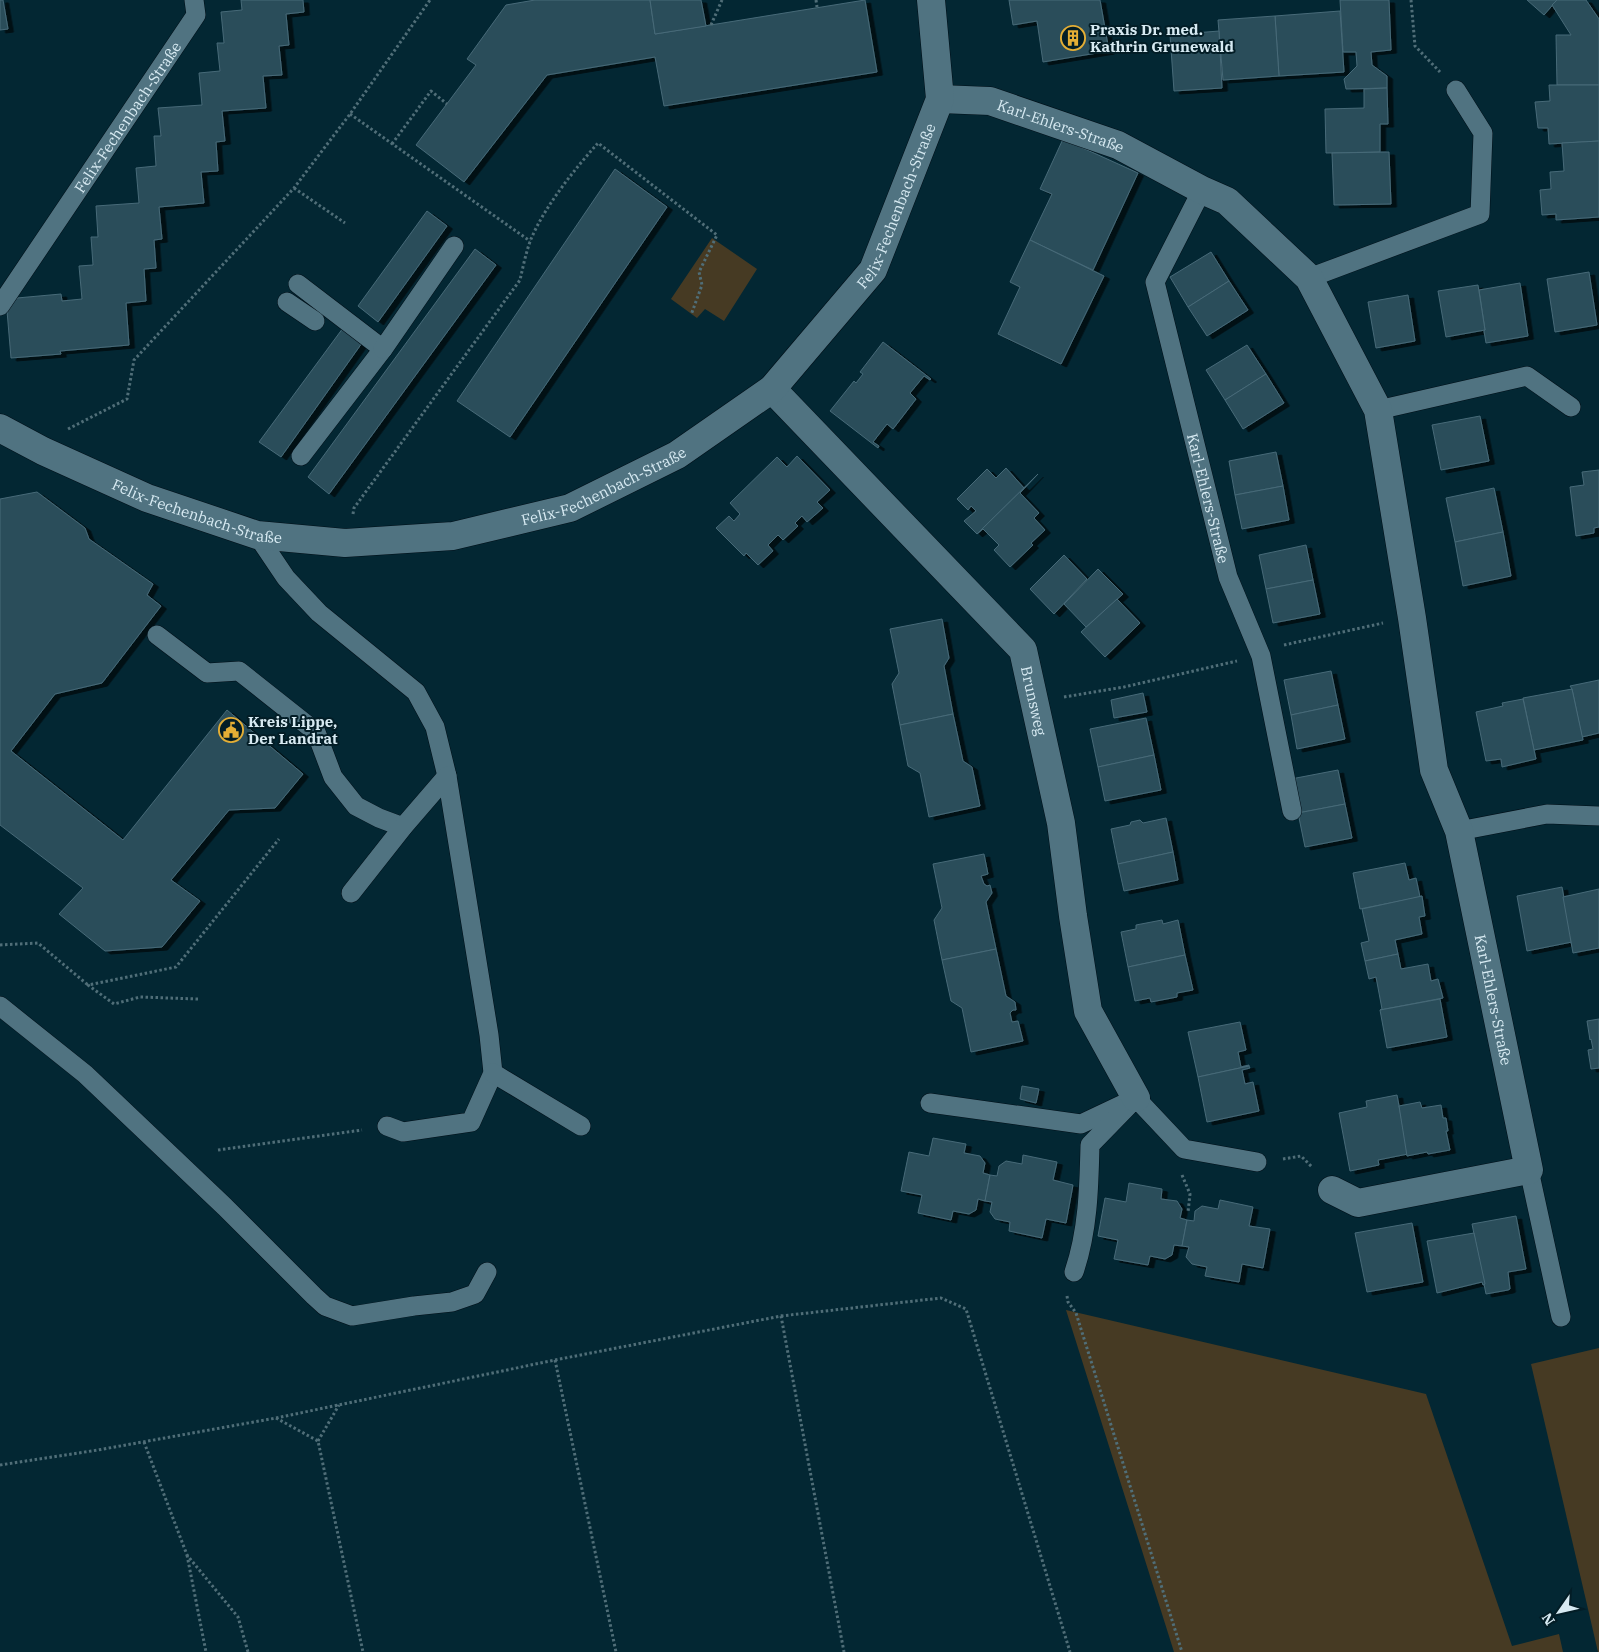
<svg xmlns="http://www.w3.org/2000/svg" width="1599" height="1652" viewBox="0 0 1599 1652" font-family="'IBM Plex Serif',serif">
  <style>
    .green { fill: #463a23 }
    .building { fill: #2b4d5a; stroke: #476a78; filter: url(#shadow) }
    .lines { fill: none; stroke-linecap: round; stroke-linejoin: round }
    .lane-casing { stroke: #000f18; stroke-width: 20 }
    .street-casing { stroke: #000f18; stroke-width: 29 }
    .path { stroke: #506e78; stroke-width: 3; stroke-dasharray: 2.5 2.5; stroke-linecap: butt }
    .lane { stroke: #507381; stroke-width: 19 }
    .street { stroke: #507381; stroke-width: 28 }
    .labels { text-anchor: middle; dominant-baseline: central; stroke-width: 4; stroke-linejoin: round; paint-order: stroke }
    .poi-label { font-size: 15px; font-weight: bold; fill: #d7eaf2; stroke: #031d26; text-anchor: start }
    .street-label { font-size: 15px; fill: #d7eaf2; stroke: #031d26 }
  </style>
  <defs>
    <filter id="shadow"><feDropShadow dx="5.5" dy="3" stdDeviation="0" flood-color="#0009"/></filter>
  </defs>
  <rect width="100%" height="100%" fill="#032733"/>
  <g class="green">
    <polygon points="712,238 757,269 724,321 705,309 697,318 671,299"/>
    <polygon points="1066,1310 1426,1394 1512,1646 1559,1634 1563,1652 1174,1652"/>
    <polygon points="1599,1348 1599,1652 1598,1652 1531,1364"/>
  </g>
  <g class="building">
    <polygon points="0,0 3,0 8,29 0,30"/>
    <polygon points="241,0 303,0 304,12 286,14 289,45 279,46 282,75 263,76 266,108 222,111 225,141 216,142 218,171 201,172 204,203 159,207 162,239 154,240 156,268 144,269 146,301 126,303 129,345 60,351 61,354 11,358 6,299 61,294 62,301 82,299 79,266 93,265 91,237 98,237 96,206 139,203 136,168 156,166 154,136 161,136 158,108 202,105 199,73 220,71 217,43 224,43 221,12 242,10"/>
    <polygon points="535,0 650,0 655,34 865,0 877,72 664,106 655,57 547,75 464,182 416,145 476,65 467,59 506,5"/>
    <polygon points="650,0 701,0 706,26 655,34"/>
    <polygon points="1009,0 1100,0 1109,51 1043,62 1037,21 1013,25"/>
    <polygon points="1340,0 1389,0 1391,50 1371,52 1372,65 1387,76 1387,88 1346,89 1344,79 1357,66 1356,52 1343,52"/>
    <polygon points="1527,0 1557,0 1544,15"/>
    <polygon points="1557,0 1586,0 1599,19 1599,85 1557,85 1556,35 1571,35 1552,5"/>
    <polygon points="1340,11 1344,72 1279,76 1275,16"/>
    <polygon points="1275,16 1279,76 1223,80 1218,20"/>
    <polygon points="1219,31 1222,88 1174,91 1170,35"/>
    <polygon points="1549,85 1599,85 1599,141 1549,144 1548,128 1538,128 1535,102 1550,101"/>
    <polygon points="1387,88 1388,124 1380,124 1380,152 1326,153 1325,109 1364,108 1364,89"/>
    <polygon points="1063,139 1138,173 1093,270 1030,240 1052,194 1040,189"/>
    <polygon points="1599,141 1599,217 1556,220 1556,214 1542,215 1540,190 1551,189 1550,172 1564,171 1562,143"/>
    <polygon points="1389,152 1391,204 1334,205 1332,153"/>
    <polygon points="615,169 667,207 510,437 457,401"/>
    <polygon points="427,211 447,226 378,322 358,306"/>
    <polygon points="1030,240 1104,276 1061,364 998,334 1020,287 1010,282"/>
    <polygon points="475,249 496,265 329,494 308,477"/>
    <polygon points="1211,252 1229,281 1188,307 1170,277"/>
    <polygon points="1589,272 1597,325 1555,332 1547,279"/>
    <polygon points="1229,281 1248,310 1207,336 1188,307"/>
    <polygon points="1520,283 1528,336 1486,343 1484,331 1485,330 1479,290"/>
    <polygon points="1478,285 1485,330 1446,337 1438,291"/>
    <polygon points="1408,295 1415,341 1376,348 1368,302"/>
    <polygon points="343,328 362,343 281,457 259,442"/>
    <polygon points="883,342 931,379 930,380 924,376 910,393 916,399 893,429 887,424 873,442 879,446 878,448 830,411 854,381 856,383 863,374 860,372"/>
    <polygon points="1247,345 1266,374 1225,400 1206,370"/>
    <polygon points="1266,374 1284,403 1243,429 1225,400"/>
    <polygon points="1480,416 1489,461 1441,470 1432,425"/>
    <polygon points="1276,452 1283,486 1235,495 1229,461"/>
    <polygon points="797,456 830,490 817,502 823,508 807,522 802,516 795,523 798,526 783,540 778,535 768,545 773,551 758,565 746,553 744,556 716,528 729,516 734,521 740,514 730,503 777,457 787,467"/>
    <polygon points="1006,468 1024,488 977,534 964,521 976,511 971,506 968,510 957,499 987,469 996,478"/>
    <polygon points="1599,470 1599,527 1594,528 1594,533 1576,536 1570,487 1584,485 1582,472"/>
    <polygon points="1038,474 1020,493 1039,513 1034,518 1045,530 1031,543 1033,545 1010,567 994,550 999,545 983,529 977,534"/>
    <polygon points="1283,486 1289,520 1242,529 1235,495"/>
    <polygon points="1494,488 1503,532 1455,542 1446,498"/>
    <polygon points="37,492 85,528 89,539 153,584 147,595 161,606 102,683 55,694 11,751 123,840 227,710 303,774 275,808 229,810 171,880 200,901 162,947 105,951 59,914 83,888 0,825 0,499"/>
    <polygon points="1503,532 1511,576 1463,586 1455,542"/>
    <polygon points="1306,545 1313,580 1266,589 1259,555"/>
    <polygon points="1064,555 1087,579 1054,614 1030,589"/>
    <polygon points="1098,569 1123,594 1086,627 1064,604"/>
    <polygon points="1313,580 1320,614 1273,623 1266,589"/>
    <polygon points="1117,599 1140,623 1105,657 1081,632"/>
    <polygon points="942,619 949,658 944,666 953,714 900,725 892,684 899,673 890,629"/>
    <polygon points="1331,671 1338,705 1291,715 1284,680"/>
    <polygon points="1599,680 1599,733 1582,737 1572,689 1570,686"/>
    <polygon points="1572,689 1583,740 1534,750 1523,698"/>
    <polygon points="1143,693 1147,712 1114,718 1111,700"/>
    <polygon points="1523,699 1536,759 1502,767 1501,759 1486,761 1476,712 1503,706 1502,703"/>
    <polygon points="1338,705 1345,739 1297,749 1291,715"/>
    <polygon points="953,714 963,761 972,767 980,806 929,817 920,773 908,766 900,725"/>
    <polygon points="1146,718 1154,755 1098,767 1090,729"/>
    <polygon points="1154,755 1161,790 1105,801 1098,767"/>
    <polygon points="1338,770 1345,804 1298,813 1291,779"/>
    <polygon points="1345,804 1352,838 1305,847 1298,813"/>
    <polygon points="1166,818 1173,852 1118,864 1111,829 1130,825 1131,822 1140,820 1143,823"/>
    <polygon points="1173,852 1178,880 1124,891 1118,864"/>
    <polygon points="984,854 988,874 981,876 984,884 987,886 990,885 992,893 986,902 996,949 942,960 934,920 942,908 933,864"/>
    <polygon points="1405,863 1409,880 1416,878 1420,897 1360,909 1353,873"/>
    <polygon points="1562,887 1572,942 1527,951 1517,896"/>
    <polygon points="1599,889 1599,948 1573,953 1563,897"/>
    <polygon points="1422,896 1425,916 1419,917 1422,934 1395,940 1398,954 1365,961 1361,943 1369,941 1362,909"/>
    <polygon points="1162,920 1163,924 1178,920 1185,955 1128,967 1121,932 1136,929 1136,925"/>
    <polygon points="996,949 1006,996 1015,1002 1016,1010 1013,1010 1010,1013 1012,1022 1018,1021 1023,1041 971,1052 962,1008 951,1001 942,960"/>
    <polygon points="1398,954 1401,969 1428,964 1431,981 1438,979 1443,998 1380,1010 1382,1009 1376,977 1369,979 1365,961"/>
    <polygon points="1185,955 1193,990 1177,993 1177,997 1151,1002 1150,998 1135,1001 1128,967"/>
    <polygon points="1440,999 1447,1037 1387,1048 1380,1010"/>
    <polygon points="1599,1019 1599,1068 1591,1069 1588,1050 1593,1049 1591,1039 1590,1040 1587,1021"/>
    <polygon points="1240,1022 1246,1050 1238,1052 1241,1067 1249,1065 1249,1066 1198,1077 1188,1032"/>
    <polygon points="1249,1066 1250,1068 1242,1070 1245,1084 1253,1082 1259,1111 1207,1122 1198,1077"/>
    <polygon points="1022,1086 1039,1089 1036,1103 1020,1099"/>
    <polygon points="1397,1095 1408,1154 1378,1160 1379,1165 1350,1171 1339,1113 1367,1107 1366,1101"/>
    <polygon points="1420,1102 1422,1108 1441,1105 1443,1118 1446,1118 1448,1131 1446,1131 1450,1150 1428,1154 1427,1152 1407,1156 1399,1106"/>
    <polygon points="933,1138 966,1144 964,1153 980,1156 985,1163 983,1173 990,1175 985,1201 978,1199 976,1210 969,1214 953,1211 951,1220 918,1213 922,1195 901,1191 909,1152 929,1156"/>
    <polygon points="1023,1155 1057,1162 1053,1180 1073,1185 1066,1223 1046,1219 1042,1238 1009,1231 1010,1222 995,1219 990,1212 992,1202 985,1201 990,1175 997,1176 999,1166 1006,1161 1022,1164"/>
    <polygon points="1129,1183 1162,1189 1161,1199 1177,1201 1182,1209 1180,1218 1187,1220 1182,1246 1174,1245 1172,1255 1165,1259 1150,1256 1148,1265 1114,1259 1118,1240 1098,1236 1105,1198 1126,1202"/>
    <polygon points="1220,1200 1253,1207 1249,1226 1270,1229 1263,1268 1242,1264 1239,1282 1205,1276 1207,1267 1192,1264 1186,1257 1189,1247 1182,1246 1187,1220 1194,1221 1195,1211 1202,1206 1218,1209"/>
    <polygon points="1516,1216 1526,1269 1508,1272 1510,1289 1508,1290 1486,1294 1472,1224"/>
    <polygon points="1412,1223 1423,1282 1367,1292 1355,1233"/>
    <polygon points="1474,1233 1485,1284 1483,1285 1482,1282 1437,1293 1427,1241"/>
  </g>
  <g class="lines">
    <defs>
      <g id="lane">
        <path id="s1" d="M 1202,190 L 1155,282 L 1228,577 L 1261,656 L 1292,811"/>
        <polyline points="1309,278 1480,214 1483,133 1456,90"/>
        <polyline points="298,284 383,349 301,456"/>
        <polyline points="287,302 315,321"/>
        <path id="s2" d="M 0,306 L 196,15 L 194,0"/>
        <polyline points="383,349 454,246"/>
        <polyline points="1378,410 1527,376 1571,407"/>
        <polyline points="257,535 286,578 319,613 416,692 435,727 447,776 489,1035 493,1073 471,1122 403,1132 387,1126"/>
        <polyline points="157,635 207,673 239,671 316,732 333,777 356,806 379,818 403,827"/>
        <polyline points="1459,831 1547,814 1599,816"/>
        <polyline points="351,893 403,827 447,776"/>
        <polyline points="0,1006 85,1074 225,1207 314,1296 325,1306 352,1316 414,1306 452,1302 475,1294 487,1272"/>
        <polyline points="493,1073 581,1126"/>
        <polyline points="1136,1098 1184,1149 1257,1162"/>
        <polyline points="930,1103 1081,1124 1136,1098"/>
        <polyline points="1529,1170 1561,1317"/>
        <path d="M 1074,1272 C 1088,1231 1089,1188 1090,1145 L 1128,1106"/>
      </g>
      <g id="street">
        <path id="s3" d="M 940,99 L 990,101 L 1118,145 L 1202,190 L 1227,201 L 1309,278 L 1378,410 L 1412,618 L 1434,770 L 1459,831 L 1529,1170 L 1358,1203 L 1332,1190"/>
        <path id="s4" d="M 772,389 L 1023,650 L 1061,823 L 1073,916 L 1088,1011 L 1136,1098"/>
        <path id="s5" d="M 0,428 L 43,451 L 147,498 L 257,535 L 345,543 L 453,536 L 570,508 L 677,455 L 772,389 L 873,270 L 940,99 L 931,0"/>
      </g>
    </defs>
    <use href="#lane" class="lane-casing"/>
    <use href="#street" class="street-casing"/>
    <g class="path">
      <polyline points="816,0 817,7"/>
      <polyline points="1411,0 1415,46 1440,72"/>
      <polyline points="711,25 722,0"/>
      <polyline points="350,114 530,241"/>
      <polyline points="392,144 431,91 447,104"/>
      <polyline points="294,188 345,223"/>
      <polyline points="68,429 127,399 134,360 294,188 350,114 430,0"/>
      <path d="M 353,514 L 354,508 L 520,280 C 523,267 526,252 531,239 C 545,206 574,170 598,143 L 717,235 L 699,272 L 702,285 L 691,315"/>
      <polyline points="1284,645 1383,623"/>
      <polyline points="1064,697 1124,687 1237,661"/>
      <polyline points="0,945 38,943 88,985"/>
      <polyline points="198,999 140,997 114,1004 88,985 176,967 279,839"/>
      <polyline points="218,1150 362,1130"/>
      <polyline points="1283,1159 1301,1156 1312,1167"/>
      <polyline points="1182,1175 1190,1194 1188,1212"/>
      <polyline points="1067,1296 1068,1302 1076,1313 1182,1652"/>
      <polyline points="781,1316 941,1298 966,1309 1070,1652"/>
      <polyline points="555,1360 616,1652"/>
      <polyline points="276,1418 318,1441 363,1652"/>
      <polyline points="318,1441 339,1405"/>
      <polyline points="144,1442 187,1555 238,1617 248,1652"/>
      <polyline points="0,1465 98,1450 276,1418 555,1360 781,1316 844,1652"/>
      <polyline points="187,1555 206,1652"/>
    </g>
    <use href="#lane" class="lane"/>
    <use href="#street" class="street"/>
  </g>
  <defs>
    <symbol id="building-ring" viewBox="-11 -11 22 22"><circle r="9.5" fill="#031d26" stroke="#e4ae35" stroke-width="1.5"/><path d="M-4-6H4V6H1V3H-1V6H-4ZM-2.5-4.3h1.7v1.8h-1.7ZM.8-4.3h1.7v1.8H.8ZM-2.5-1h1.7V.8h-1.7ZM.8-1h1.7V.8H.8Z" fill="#e4ae35"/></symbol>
    <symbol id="civic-ring" viewBox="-11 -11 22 22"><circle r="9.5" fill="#031d26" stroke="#e4ae35" stroke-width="1.5"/><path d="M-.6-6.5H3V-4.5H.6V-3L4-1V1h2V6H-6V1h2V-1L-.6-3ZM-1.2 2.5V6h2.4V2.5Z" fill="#e4ae35"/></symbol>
  </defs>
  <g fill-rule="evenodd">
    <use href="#building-ring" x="1059" y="24" width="28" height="28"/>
    <use href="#civic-ring" x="217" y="716" width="28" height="28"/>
  </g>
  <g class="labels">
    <g class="poi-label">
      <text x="1090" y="29">Praxis Dr. med.<tspan x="1090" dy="17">Kathrin Grunewald</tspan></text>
      <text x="248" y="721">Kreis Lippe,<tspan x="248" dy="17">Der Landrat</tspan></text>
    </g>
    <g class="street-label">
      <text stroke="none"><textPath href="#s2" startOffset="228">Felix-Fechenbach-Straße</textPath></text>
      <text stroke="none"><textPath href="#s3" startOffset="125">Karl-Ehlers-Straße</textPath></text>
      <text stroke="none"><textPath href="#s5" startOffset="1055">Felix-Fechenbach-Straße</textPath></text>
      <text stroke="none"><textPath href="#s5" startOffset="635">Felix-Fechenbach-Straße</textPath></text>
      <text stroke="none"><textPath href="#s1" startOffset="326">Karl-Ehlers-Straße</textPath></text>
      <text stroke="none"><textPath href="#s5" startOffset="215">Felix-Fechenbach-Straße</textPath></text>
      <text stroke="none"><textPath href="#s4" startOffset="414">Brunsweg</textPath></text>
      <text stroke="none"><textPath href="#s3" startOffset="1172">Karl-Ehlers-Straße</textPath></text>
    </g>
  </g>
  <g transform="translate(1559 1612) rotate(236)" stroke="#031d26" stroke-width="4" paint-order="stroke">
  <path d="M0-4L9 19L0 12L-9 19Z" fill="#d7eaf2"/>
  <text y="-8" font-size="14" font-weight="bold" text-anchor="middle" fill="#d7eaf2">N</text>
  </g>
</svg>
